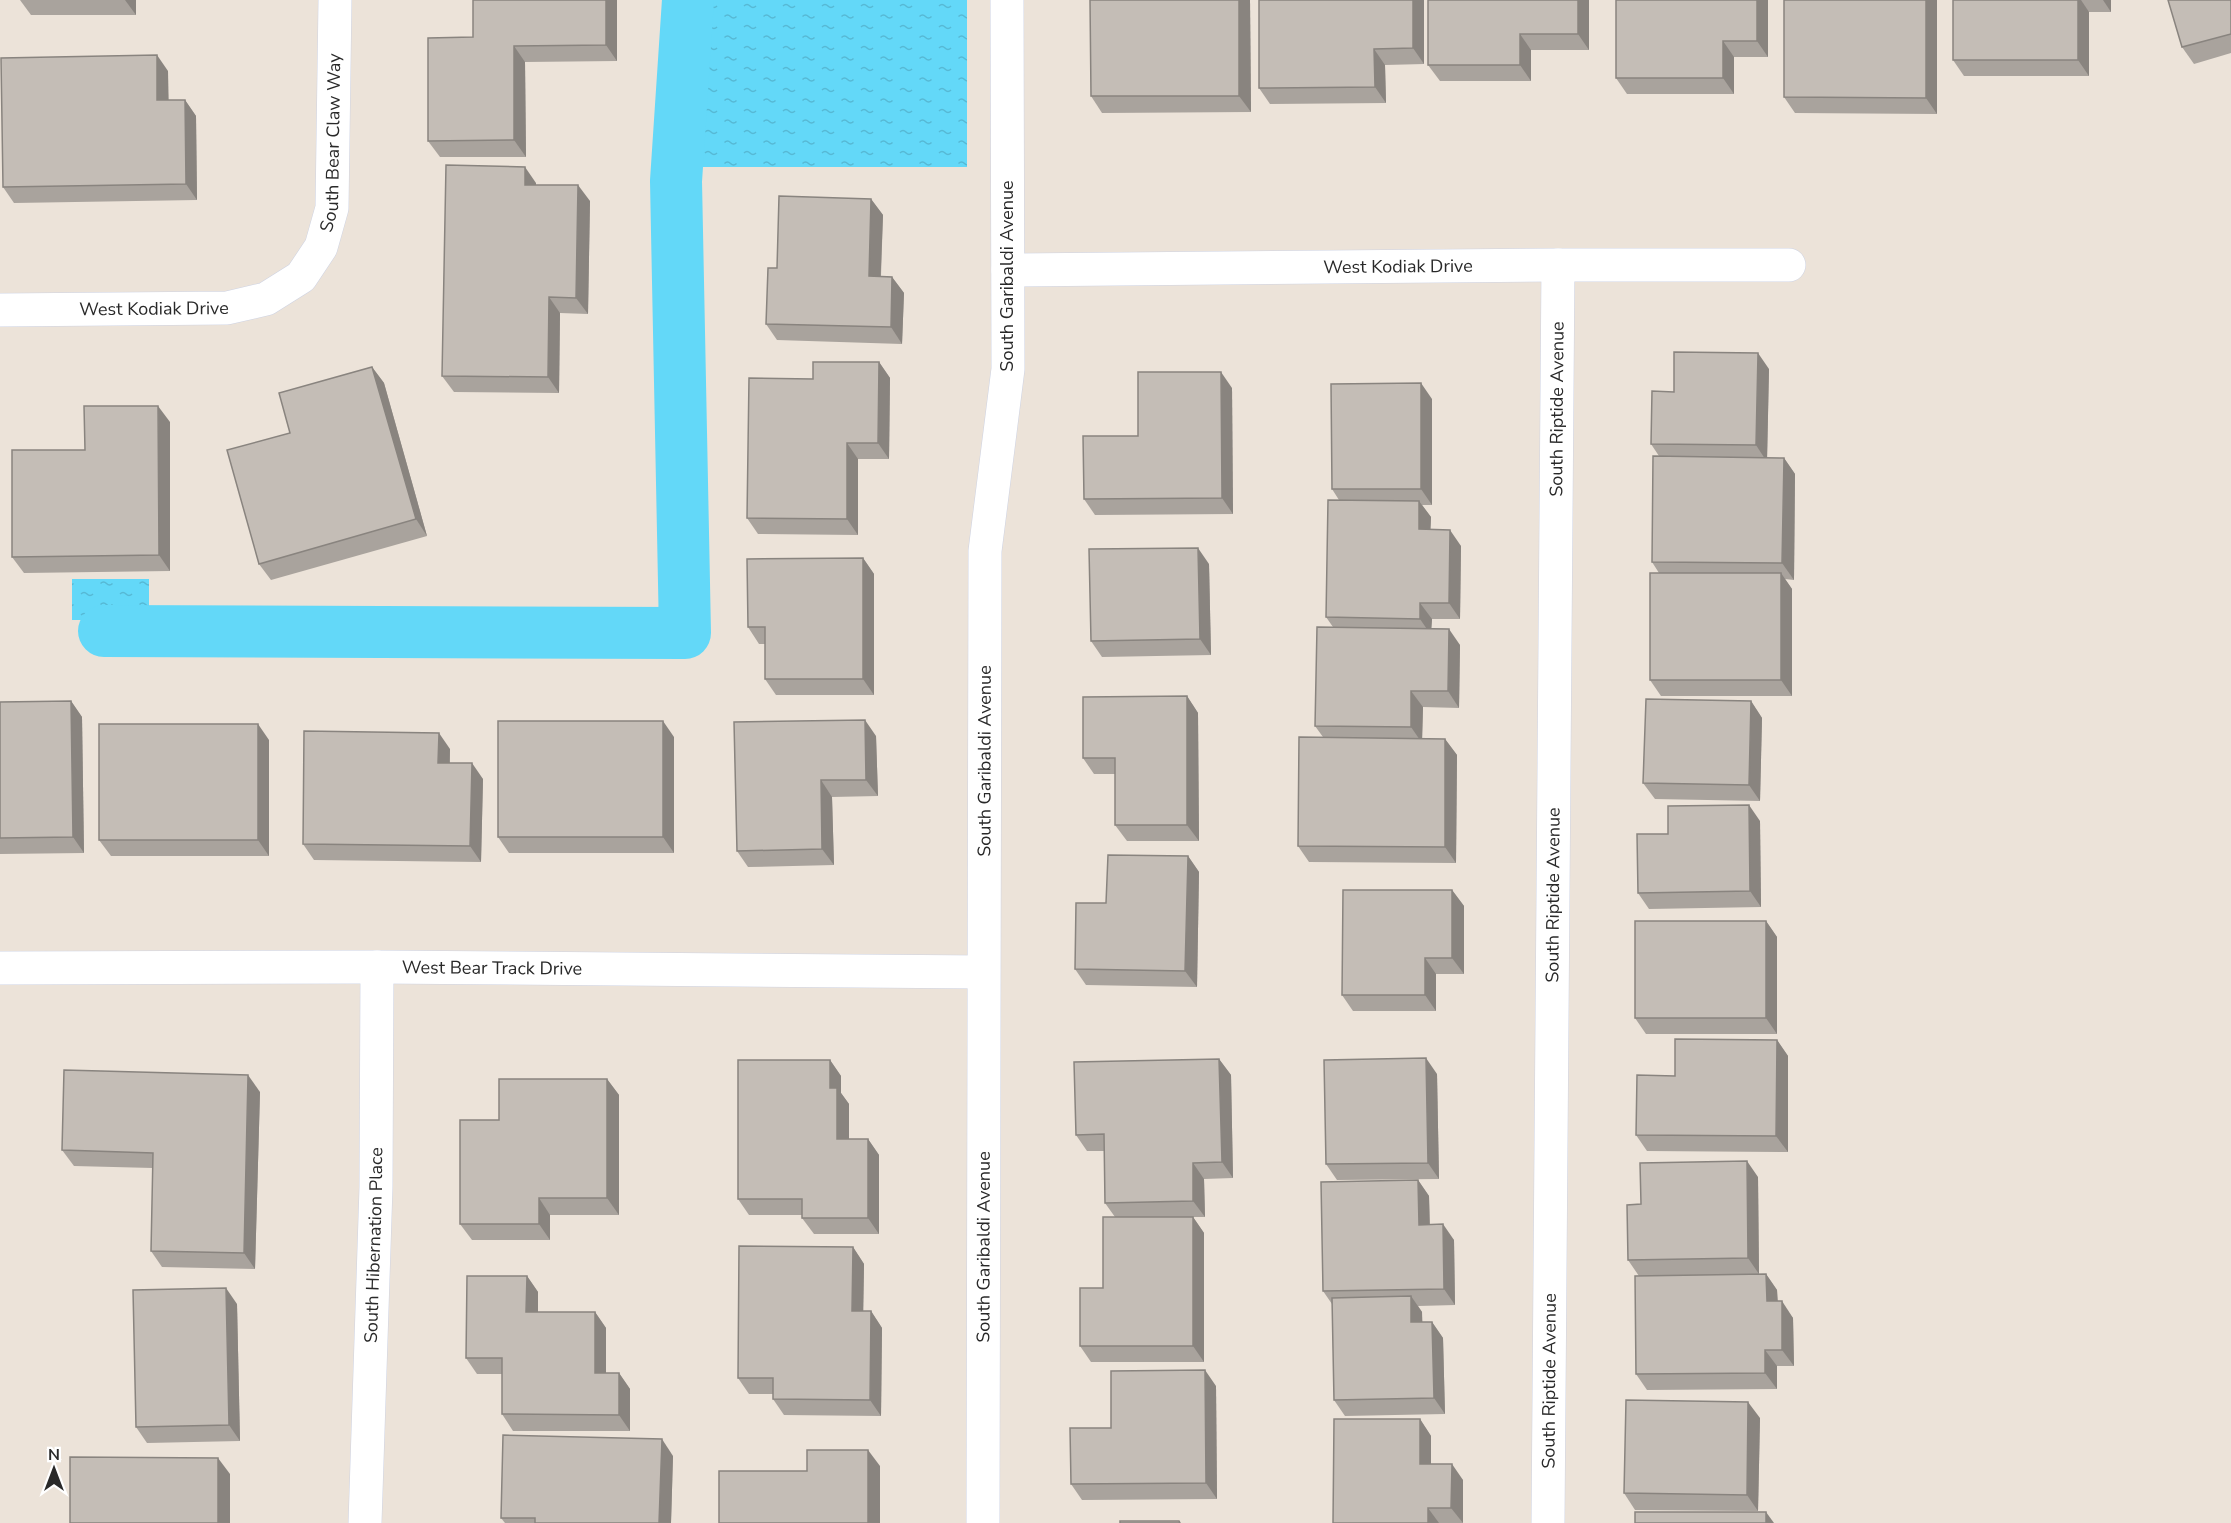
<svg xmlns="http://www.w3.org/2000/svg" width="2231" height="1523" viewBox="0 0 2231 1523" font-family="'Nunito Sans',sans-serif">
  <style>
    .water { fill: url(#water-ripples) }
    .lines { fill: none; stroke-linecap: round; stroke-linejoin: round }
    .canal { stroke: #63d8f8; stroke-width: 52 }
    .street-casing { stroke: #ced3e3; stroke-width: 34 }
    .street { stroke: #fff; stroke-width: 33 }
    .wall { fill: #a9a39d }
    .shaded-wall { fill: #89847f }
    .building { fill: #c4bdb6; stroke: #89847f; stroke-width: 1.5 }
    .labels { text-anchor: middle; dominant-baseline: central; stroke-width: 5; stroke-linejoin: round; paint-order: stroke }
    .street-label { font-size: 18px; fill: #292929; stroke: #fff }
  </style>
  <defs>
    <pattern id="water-ripples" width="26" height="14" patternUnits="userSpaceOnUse" patternTransform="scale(1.5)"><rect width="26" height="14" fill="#63d8f8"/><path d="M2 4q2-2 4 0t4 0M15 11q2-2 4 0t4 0" fill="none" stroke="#56b9d5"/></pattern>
  </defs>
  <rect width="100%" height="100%" fill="#ece3d9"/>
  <g class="water">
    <rect x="671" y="0" width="296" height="167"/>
    <rect x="72" y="579" width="77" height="41"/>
  </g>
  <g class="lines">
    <polyline class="canal" points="104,631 685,633 676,181 688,0"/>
    <defs>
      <g id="street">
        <path id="s1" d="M 1008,270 L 1558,265 L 1789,265"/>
        <path id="s2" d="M 0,310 L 227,308 L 266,299 L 301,277 L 321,247 L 332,208 L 335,0"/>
        <path id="s3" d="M 0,968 L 377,967 L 983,972"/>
        <path id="s4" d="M 365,1523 L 376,1187 L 377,967"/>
        <path id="s5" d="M 983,1523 L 985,551 L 1008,369 L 1007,0"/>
        <path id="s6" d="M 1548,1523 L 1558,265"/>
      </g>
    </defs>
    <use href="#street" class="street-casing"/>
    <use href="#street" class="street"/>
  </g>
  <g class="wall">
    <polygon points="20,0 136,0 136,15 31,15"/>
    <polygon points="473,0 617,0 617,61 525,62 526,157 440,157 428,141 473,37"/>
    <polygon points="1250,0 1251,112 1102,113 1091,96"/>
    <polygon points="1424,0 1424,64 1385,65 1386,103 1270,104 1259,88"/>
    <polygon points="1589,0 1589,50 1531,50 1531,81 1440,81 1428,65"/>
    <polygon points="1768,0 1768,57 1734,57 1734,94 1627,94 1616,78"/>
    <polygon points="1937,0 1937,114 1795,113 1784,97"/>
    <polygon points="1953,0 2111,0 2111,12 2089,12 2089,76 1964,76 1953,60"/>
    <polygon points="2231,0 2231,53 2194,64 2182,47"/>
    <polygon points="168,71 168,100 185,100 196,116 197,200 14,203 3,187"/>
    <polygon points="536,183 536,185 590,201 588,314 560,313 559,393 454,392 442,376"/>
    <polygon points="871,199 883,215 881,276 892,277 904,293 902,344 777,340 766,324 777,268"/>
    <polygon points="879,362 890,378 889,459 858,459 858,535 758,534 747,518 813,379"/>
    <polygon points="372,367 384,383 427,536 271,580 259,564 290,433"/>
    <polygon points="1769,369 1767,458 1784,458 1795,474 1794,580 1785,579 1792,589 1792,696 1661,696 1650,680 1659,573 1652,562 1659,456 1651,444 1674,392"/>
    <polygon points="1232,388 1233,514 1095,515 1084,499 1138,436"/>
    <polygon points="1432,399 1432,505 1422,505 1431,517 1430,530 1461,546 1460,619 1432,619 1431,629 1460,645 1459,708 1423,707 1422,739 1445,739 1457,755 1456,863 1309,862 1298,846 1323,737 1315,726 1333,627 1326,617 1339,500 1332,489"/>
    <polygon points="170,422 170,571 24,573 12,557 85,450"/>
    <polygon points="863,558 874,574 874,695 776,695 765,679 765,644 759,644 748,627"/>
    <polygon points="1209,564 1211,655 1102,657 1091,641"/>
    <polygon points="1187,696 1198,713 1199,841 1127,841 1115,825 1115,774 1094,774 1083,758"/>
    <polygon points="71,701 82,717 84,853 0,854 0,702"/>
    <polygon points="1751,701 1762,718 1760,801 1655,799 1643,783"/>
    <polygon points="734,722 876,736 878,796 832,797 834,865 748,867 737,851"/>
    <polygon points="674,737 674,853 509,853 498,837"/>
    <polygon points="269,740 269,856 111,856 99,840"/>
    <polygon points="450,749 450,763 483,779 481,862 314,860 303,844"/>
    <polygon points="1760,821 1761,907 1649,909 1638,893 1668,834"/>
    <polygon points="1188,856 1199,872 1197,987 1086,985 1075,969 1106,903"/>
    <polygon points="1452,890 1464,906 1464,974 1436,974 1436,1011 1353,1011 1342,995"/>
    <polygon points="1766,921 1777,937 1777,1034 1646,1034 1635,1018"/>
    <polygon points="1777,1040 1788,1056 1788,1152 1647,1151 1636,1135 1675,1076"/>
    <polygon points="1219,1059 1231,1075 1233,1178 1204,1179 1205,1217 1193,1217 1204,1233 1204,1362 1091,1362 1080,1346 1103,1288 1115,1217 1105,1203 1104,1151 1087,1151 1076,1135"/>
    <polygon points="830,1060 841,1076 841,1093 849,1104 849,1139 868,1139 879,1155 879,1234 814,1234 802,1218 802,1215 749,1215 738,1199"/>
    <polygon points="1437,1074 1439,1179 1337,1180 1326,1164"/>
    <polygon points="607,1079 619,1095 619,1215 550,1215 550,1240 472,1240 460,1224"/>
    <polygon points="260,1092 255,1269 162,1267 151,1251 153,1168 74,1166 62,1150"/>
    <polygon points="1758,1177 1759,1274 1766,1274 1777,1290 1778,1301 1793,1318 1794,1366 1777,1366 1777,1389 1647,1390 1636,1374 1639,1276 1628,1260 1641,1204"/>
    <polygon points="1418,1180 1429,1196 1430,1225 1454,1240 1455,1305 1418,1306 1422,1312 1422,1322 1432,1322 1443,1338 1445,1414 1345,1416 1334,1400 1332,1304 1323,1291"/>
    <polygon points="853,1247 864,1264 863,1311 871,1311 882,1328 881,1416 784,1415 773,1399 773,1394 749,1394 738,1378"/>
    <polygon points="527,1276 538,1292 538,1312 595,1312 606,1328 606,1373 619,1373 630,1389 630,1431 513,1431 502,1414 502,1374 477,1374 466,1358"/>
    <polygon points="237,1304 240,1441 147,1443 136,1427"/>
    <polygon points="1216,1386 1217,1499 1082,1500 1071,1484 1111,1428"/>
    <polygon points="1760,1418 1758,1511 1635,1510 1624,1493"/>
    <polygon points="1420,1419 1431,1436 1431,1464 1463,1480 1463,1523 1333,1523"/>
    <polygon points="673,1456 671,1523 505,1523 501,1518"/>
  </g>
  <g class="shaded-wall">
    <polygon points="125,0 136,0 136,15"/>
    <polygon points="606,0 617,0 617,61 606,45"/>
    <polygon points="1239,0 1250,0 1251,112 1239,96"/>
    <polygon points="1413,0 1424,0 1424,64 1413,48"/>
    <polygon points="1578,0 1589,0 1589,50 1578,34"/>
    <polygon points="1757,0 1768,0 1768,57 1757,41"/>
    <polygon points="1926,0 1937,0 1937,114 1926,98"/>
    <polygon points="2078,0 2081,0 2089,12 2089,76 2078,60"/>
    <polygon points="2103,0 2111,0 2111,12"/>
    <polygon points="1520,34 1531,50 1531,81 1520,65"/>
    <polygon points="1723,41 1734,57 1734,94 1723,78"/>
    <polygon points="514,46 525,62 526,157 514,140"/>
    <polygon points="1374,49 1385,65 1386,103 1375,87"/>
    <polygon points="157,55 168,71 169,116 157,100"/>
    <polygon points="185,100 196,116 197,200 186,184"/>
    <polygon points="525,167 536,183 536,201 525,185"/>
    <polygon points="578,185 590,201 588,314 576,298"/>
    <polygon points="871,199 883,215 880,292 869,276"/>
    <polygon points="892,277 904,293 902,344 891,327"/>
    <polygon points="549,297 560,313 559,393 548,377"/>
    <polygon points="1758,353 1769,369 1767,462 1756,445"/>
    <polygon points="879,362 890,378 889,459 878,443"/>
    <polygon points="372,367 384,383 427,536 416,519"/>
    <polygon points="1221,372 1232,388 1233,514 1222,498"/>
    <polygon points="1421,383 1432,399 1432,505 1421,489"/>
    <polygon points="158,406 170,422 170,571 159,555"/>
    <polygon points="847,443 858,459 858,535 847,519"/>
    <polygon points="1784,458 1795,474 1794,580 1782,563"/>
    <polygon points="1419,501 1431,517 1430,546 1419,529"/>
    <polygon points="1450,530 1461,546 1460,619 1449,603"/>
    <polygon points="1198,548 1209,564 1211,655 1200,639"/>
    <polygon points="863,558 874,574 874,695 863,679"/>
    <polygon points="1781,573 1792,589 1792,696 1781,680"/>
    <polygon points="1420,603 1432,619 1431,635 1420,619"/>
    <polygon points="1449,629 1460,645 1459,708 1448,691"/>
    <polygon points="1411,691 1423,707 1422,743 1411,727"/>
    <polygon points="1187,696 1198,713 1199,841 1187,825"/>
    <polygon points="71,701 82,717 84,853 73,837"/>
    <polygon points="1751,701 1762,718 1760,801 1749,785"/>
    <polygon points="865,720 876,736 878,796 866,780"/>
    <polygon points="663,721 674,737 674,853 663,837"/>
    <polygon points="258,724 269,740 269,856 258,840"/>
    <polygon points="439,733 450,749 449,779 438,763"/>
    <polygon points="1445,739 1457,755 1456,863 1445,847"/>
    <polygon points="472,763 483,779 481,862 470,846"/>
    <polygon points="821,780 832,797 834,865 822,849"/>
    <polygon points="1749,805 1760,821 1761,907 1750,891"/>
    <polygon points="1188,856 1199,872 1197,987 1185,971"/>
    <polygon points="1452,890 1464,906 1464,974 1452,958"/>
    <polygon points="1766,921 1777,937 1777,1034 1766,1018"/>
    <polygon points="1425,958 1436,974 1436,1011 1425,995"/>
    <polygon points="1777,1040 1788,1056 1788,1152 1776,1136"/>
    <polygon points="1426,1058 1437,1074 1439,1179 1428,1163"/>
    <polygon points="1219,1059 1231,1075 1233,1178 1222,1162"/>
    <polygon points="830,1060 841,1076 841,1093 849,1104 849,1155 837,1139 830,1088"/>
    <polygon points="248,1075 260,1092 255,1269 244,1253"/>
    <polygon points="607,1079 619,1095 619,1215 607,1198"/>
    <polygon points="868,1139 879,1155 879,1234 868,1218"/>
    <polygon points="1747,1161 1758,1177 1759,1274 1748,1258"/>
    <polygon points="1193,1163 1204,1179 1205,1217 1193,1201"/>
    <polygon points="1418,1180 1429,1196 1430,1241 1419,1225"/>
    <polygon points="539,1198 550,1215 550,1240 539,1224"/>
    <polygon points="1193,1217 1204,1233 1204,1362 1193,1346"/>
    <polygon points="1443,1224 1454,1240 1455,1305 1444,1289"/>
    <polygon points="853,1247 864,1264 863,1328 852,1311"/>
    <polygon points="1766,1274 1777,1290 1778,1318 1767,1301"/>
    <polygon points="527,1276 538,1292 538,1328 526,1312"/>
    <polygon points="226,1288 237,1304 240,1441 229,1425"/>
    <polygon points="1411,1296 1422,1312 1423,1338 1411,1322"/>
    <polygon points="1782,1301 1793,1318 1794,1366 1782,1350"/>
    <polygon points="871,1311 882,1328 881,1416 870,1400"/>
    <polygon points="595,1312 606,1328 606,1389 595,1373"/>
    <polygon points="1432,1322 1443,1338 1445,1414 1434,1398"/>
    <polygon points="1765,1350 1777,1366 1777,1389 1765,1373"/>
    <polygon points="1205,1370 1216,1386 1217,1499 1206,1483"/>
    <polygon points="619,1373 630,1389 630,1431 619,1415"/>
    <polygon points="1748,1402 1760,1418 1758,1511 1747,1495"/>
    <polygon points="1420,1419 1431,1436 1431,1480 1420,1464"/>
    <polygon points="662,1439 673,1456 671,1523 659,1523"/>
    <polygon points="868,1450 880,1466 880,1523 868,1523"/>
    <polygon points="218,1458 230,1474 230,1523 218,1523"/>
    <polygon points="1452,1464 1463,1480 1463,1523 1451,1508"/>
    <polygon points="1428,1508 1439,1523 1428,1523"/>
    <polygon points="1766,1512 1774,1523 1766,1523"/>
  </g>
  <g class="building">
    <polygon points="473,0 606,0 606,45 514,46 514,140 428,141 428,38 473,37"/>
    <polygon points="1090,0 1239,0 1239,96 1091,96"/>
    <polygon points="1259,0 1413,0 1413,48 1374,49 1375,87 1259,88"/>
    <polygon points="1428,0 1578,0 1578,34 1520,34 1520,65 1428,65"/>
    <polygon points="1616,0 1757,0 1757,41 1723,41 1723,78 1616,78"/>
    <polygon points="1784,0 1926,0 1926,98 1784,97"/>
    <rect x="1953" y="0" width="125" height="60"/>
    <polygon points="2168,0 2231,0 2231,34 2182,47"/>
    <polygon points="157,55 157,100 185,100 186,184 3,187 1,58"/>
    <polygon points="446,165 525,167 525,185 578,185 576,298 549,297 548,377 442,376"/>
    <polygon points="779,196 871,199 869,276 892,277 891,327 766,324 768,268 777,268"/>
    <polygon points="1674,352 1758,353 1756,445 1651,444 1652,391 1674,392"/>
    <polygon points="813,362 879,362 878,443 847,443 847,519 747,518 749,378 813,379"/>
    <polygon points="372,367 416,519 259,564 227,450 290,433 279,393"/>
    <polygon points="1138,372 1221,372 1222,498 1084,499 1083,436 1138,436"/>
    <polygon points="1421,383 1421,489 1332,489 1331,384"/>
    <polygon points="84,406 158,406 159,555 12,557 12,450 85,450"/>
    <polygon points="1653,456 1784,458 1782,563 1652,562"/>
    <polygon points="1328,500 1419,501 1419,529 1450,530 1449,603 1420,603 1420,619 1326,617"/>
    <polygon points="1198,548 1200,639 1091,641 1089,549"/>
    <polygon points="863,558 863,679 765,679 765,627 748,627 747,559"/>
    <rect x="1650" y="573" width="131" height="107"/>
    <polygon points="1317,627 1449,629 1448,691 1411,691 1411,727 1315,726"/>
    <polygon points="1187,696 1187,825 1115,825 1115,758 1083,758 1083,697"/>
    <polygon points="1646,699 1751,701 1749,785 1643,783"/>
    <polygon points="71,701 73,837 0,838 0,702"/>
    <polygon points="865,720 866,780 821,780 822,849 737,851 734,722"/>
    <rect x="498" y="721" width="165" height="116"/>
    <rect x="99" y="724" width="159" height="116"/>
    <polygon points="304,731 439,733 438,763 472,763 470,846 303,844"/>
    <polygon points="1299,737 1445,739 1445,847 1298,846"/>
    <polygon points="1749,805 1750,891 1638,893 1637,834 1668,834 1668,806"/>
    <polygon points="1108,855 1188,856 1185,971 1075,969 1076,903 1106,903"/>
    <polygon points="1343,890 1452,890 1452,958 1425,958 1425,995 1342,995"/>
    <rect x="1635" y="921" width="131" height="97"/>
    <polygon points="1675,1039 1777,1040 1776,1136 1636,1135 1637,1075 1675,1076"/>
    <polygon points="1426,1058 1428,1163 1326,1164 1324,1060"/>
    <polygon points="1219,1059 1222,1162 1193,1163 1193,1201 1105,1203 1104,1134 1076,1135 1074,1062"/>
    <polygon points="738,1060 830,1060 830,1088 837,1088 837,1139 868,1139 868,1218 802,1218 802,1199 738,1199"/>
    <polygon points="64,1070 248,1075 244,1253 151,1251 153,1153 62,1150"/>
    <polygon points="499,1079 607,1079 607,1198 539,1198 539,1224 460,1224 460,1120 499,1120"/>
    <polygon points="1747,1161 1748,1258 1628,1260 1627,1205 1641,1204 1640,1163"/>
    <polygon points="1418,1180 1419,1225 1443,1224 1444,1289 1323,1291 1321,1182"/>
    <polygon points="1103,1217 1193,1217 1193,1346 1080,1346 1080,1288 1103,1288"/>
    <polygon points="739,1246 853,1247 852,1311 871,1311 870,1400 773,1399 773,1378 738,1378"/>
    <polygon points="1766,1274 1767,1301 1782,1301 1782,1350 1765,1350 1765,1373 1636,1374 1635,1276"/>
    <polygon points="467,1276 527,1276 526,1312 595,1312 595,1373 619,1373 619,1415 502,1414 502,1358 466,1358"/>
    <polygon points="226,1288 229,1425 136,1427 133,1290"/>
    <polygon points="1411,1296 1411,1322 1432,1322 1434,1398 1334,1400 1332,1298"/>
    <polygon points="1205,1370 1206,1483 1071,1484 1070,1428 1111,1428 1111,1371"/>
    <polygon points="1626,1400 1748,1402 1747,1495 1624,1493"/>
    <polygon points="1334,1419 1420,1419 1420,1464 1452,1464 1451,1508 1428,1508 1428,1523 1333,1523"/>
    <polygon points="503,1435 662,1439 659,1523 535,1523 535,1518 501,1518"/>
    <polygon points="807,1450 868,1450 868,1523 719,1523 719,1471 807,1471"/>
    <polygon points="70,1457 218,1458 218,1523 70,1523"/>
    <rect x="1635" y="1512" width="131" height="11"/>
    <polygon points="1120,1521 1179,1521 1180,1523 1120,1523"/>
  </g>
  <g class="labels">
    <g class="street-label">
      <text stroke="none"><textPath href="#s2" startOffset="450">South Bear Claw Way</textPath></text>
      <text stroke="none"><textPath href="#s1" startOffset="390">West Kodiak Drive</textPath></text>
      <text transform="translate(1007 276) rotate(-90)">South Garibaldi Avenue</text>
      <text stroke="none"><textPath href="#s2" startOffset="154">West Kodiak Drive</textPath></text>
      <text stroke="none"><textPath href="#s6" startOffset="1114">South Riptide Avenue</textPath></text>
      <text stroke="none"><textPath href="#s5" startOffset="762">South Garibaldi Avenue</textPath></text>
      <text stroke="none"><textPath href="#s6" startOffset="628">South Riptide Avenue</textPath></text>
      <text stroke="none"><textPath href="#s3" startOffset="492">West Bear Track Drive</textPath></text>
      <text stroke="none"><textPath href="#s4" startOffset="278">South Hibernation Place</textPath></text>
      <text stroke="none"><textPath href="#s5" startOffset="276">South Garibaldi Avenue</textPath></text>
      <text stroke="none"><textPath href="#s6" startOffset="142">South Riptide Avenue</textPath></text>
    </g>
  </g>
  <g transform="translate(54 1469)" stroke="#ffffff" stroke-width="4.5" paint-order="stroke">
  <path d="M0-4.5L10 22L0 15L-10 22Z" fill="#292929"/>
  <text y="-9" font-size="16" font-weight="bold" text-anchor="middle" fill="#292929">N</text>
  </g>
</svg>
